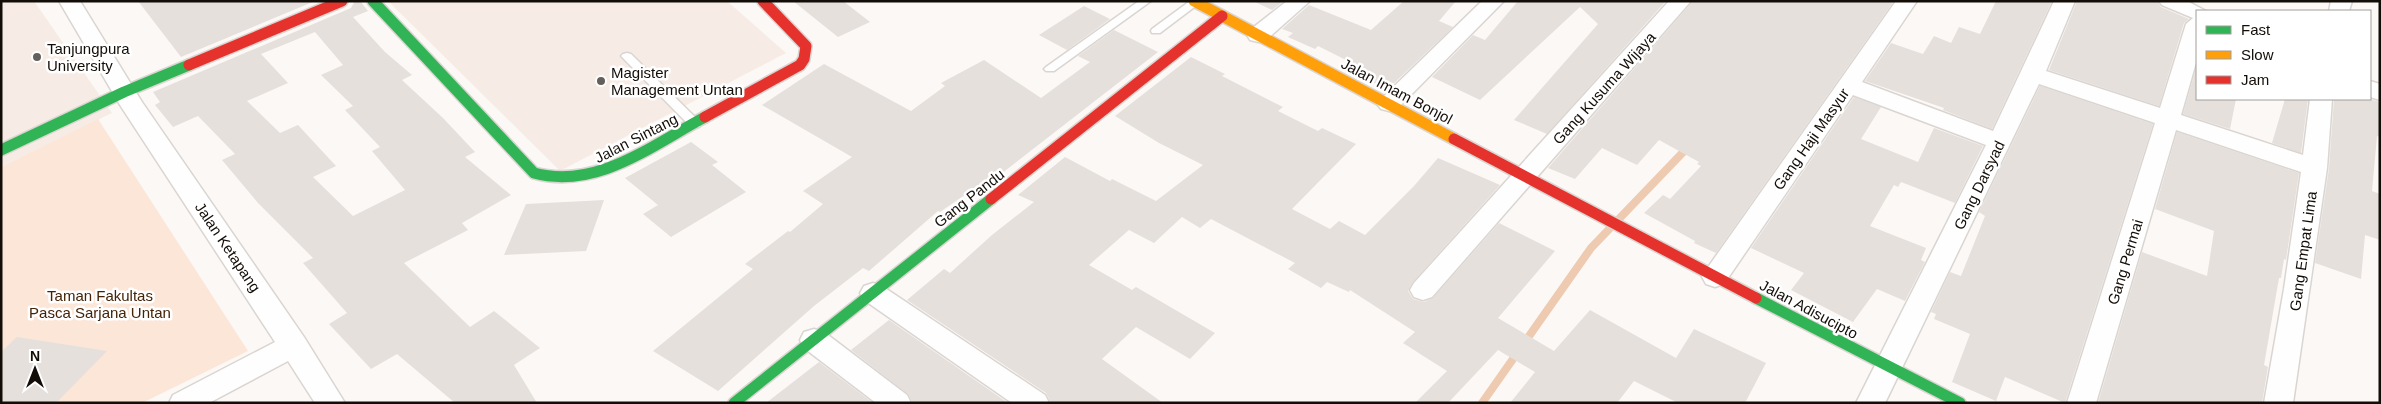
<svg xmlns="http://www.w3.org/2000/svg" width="2381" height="404" viewBox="0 0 2381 404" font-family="Arial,sans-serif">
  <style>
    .built { fill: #f7ece5 }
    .green { fill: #fce6d8 }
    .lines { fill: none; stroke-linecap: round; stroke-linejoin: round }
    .stream { stroke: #eecab0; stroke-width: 8 }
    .building { fill: #e5e0dc; fill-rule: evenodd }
    .lane-casing { stroke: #dad5d1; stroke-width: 3 }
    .street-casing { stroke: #dad5d1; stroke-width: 3 }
    .fast-casing { stroke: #dad5d1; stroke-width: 14 }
    .slow-casing { stroke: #dad5d1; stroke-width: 14 }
    .jam-casing { stroke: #dad5d1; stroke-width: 14 }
    .lane { fill: #fefefe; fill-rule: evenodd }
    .street { fill: #fefefe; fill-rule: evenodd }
    .fast { stroke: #30b455; stroke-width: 11 }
    .slow { stroke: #ff9f0a; stroke-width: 11 }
    .jam { stroke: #e5322d; stroke-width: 11 }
    .poi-dot { fill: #645f5b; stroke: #fff; stroke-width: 2 }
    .labels { text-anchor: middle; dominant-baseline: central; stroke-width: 5; stroke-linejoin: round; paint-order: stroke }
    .poi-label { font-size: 15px; fill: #130d08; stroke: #fff; text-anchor: start }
    .street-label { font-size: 15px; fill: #130d08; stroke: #fff }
    .park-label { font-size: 15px; fill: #442307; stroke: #fff }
  </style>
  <rect width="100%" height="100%" fill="#fbf8f6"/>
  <g class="built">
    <polygon points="1,1 34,1 112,113 1,167"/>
    <polygon points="388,1 727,1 786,53 560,171"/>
  </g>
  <polygon class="green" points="98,119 248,351 142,403 1,403 1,167"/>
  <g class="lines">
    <polyline class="stream" points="1482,403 1591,248 1689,146"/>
  </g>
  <g class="building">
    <polygon points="138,1 315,1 181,57"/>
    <path d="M 355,1 L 360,1 L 368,11 L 353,17 L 385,52 L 412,75 L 402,80 L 443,118 L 475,152 L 465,157 L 511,195 L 462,223 L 468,230 L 404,263 L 470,327 L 494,311 L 540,348 L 514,365 L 537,403 L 455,403 L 397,354 L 371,369 L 329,324 L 347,313 L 303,263 L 313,258 L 258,203 L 222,160 L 235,154 L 198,116 L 173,127 L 155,105 L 160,102 L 153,92 L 351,8 ZM 315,32 L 343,65 L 321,75 L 353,106 L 345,110 L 380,147 L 372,151 L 405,190 L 353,216 L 313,177 L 336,166 L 298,125 L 280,133 L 247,101 L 288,83 L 261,54 Z"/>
    <polygon points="793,1 843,1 870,22 838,37"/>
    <polygon points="1253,1 1284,1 1272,10"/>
    <polygon points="1404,1 1456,1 1439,21 1453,27 1388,89 1367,80 1374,74 1318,46 1315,49 1288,37 1293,33 1282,29 1309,5 1371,30"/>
    <polygon points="1518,1 1666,1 1547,134 1514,120 1598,24 1580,7 1480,100 1432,77 1473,35 1485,40"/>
    <polygon points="1693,1 1894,1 1716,253 1694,243 1695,241 1644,213 1663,195 1670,199 1701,166 1697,164 1699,162 1659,140 1637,165 1602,148 1575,179 1548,168"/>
    <polygon points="1996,1 2052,1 1992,129 1943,110 1944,108 1865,81 1891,43 1923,54 1934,36 1951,43 1959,27 1980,34"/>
    <polygon points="2077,1 2157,1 2161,7 2189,19 2184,23 2159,106 2049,70"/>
    <polygon points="1084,6 1110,19 1067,50 1039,35"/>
    <polygon points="1114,30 1158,52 992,181 988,179 940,212 938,211 869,271 863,268 814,306 718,391 653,351 753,269 745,264 788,231 790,232 823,204 803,191 852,157 762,105 824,64 911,111 945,86 941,83 984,60 1041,98 1090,62 1078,56"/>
    <polygon points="1191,57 1225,74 1222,76 1283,107 1278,111 1318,131 1322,128 1356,144 1292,209 1330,229 1339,221 1365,235 1414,186 1438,158 1500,185 1413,282 1408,291 1413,299 1424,302 1433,298 1499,223 1555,251 1498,318 1554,351 1590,310 1676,358 1694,329 1766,363 1745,403 1678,403 1634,381 1617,403 1510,403 1535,372 1498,350 1448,403 1415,403 1447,371 1403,343 1415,332 1350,290 1349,292 1327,282 1321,288 1288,269 1295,263 1211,219 1200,228 1182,217 1154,243 1129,230 1089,265 1132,290 1136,287 1215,333 1190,359 1136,327 1102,359 1163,403 1051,403 1046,393 907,300 944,269 950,273 992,235 1034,202 1018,195 1065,157 1110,181 1112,179 1156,201 1203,165 1159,143 1115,116"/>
    <polygon points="2197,65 2197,99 2236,99 2230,129 2183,114"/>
    <polygon points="2040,86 2153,124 2065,403 2005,377 1996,401 1952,382 1970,334 1934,319 1936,314 1931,312 1950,272 1961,276 1985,216 1979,212"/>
    <polygon points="1854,97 1881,107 1861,139 1918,162 1934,128 1983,146 1955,203 1901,182 1898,187 1894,185 1870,226 1926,248 1921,260 1925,262 1905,301 1877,289 1853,322 1791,290 1804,273 1751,248"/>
    <polygon points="2285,99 2308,99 2301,153 2272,143"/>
    <polygon points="2334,99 2369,99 2380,102 2380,137 2377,136 2372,191 2380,194 2380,240 2365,235 2361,279 2315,263 2329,168"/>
    <polygon points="2177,132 2299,173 2286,260 2284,259 2281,278 2279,278 2264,365 2268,367 2262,403 2098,403 2142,252 2207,276 2214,231 2155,209"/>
    <polygon points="691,142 718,162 712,165 746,192 671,237 643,214 658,205 625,178"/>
    <polygon points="604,200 586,251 504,255 526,204"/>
    <polygon points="889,320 1008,403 913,403 908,394 851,350"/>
    <polygon points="17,337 107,351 56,403 1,403 1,352"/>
    <polygon points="819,362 873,403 766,403"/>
  </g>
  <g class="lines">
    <defs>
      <g id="lane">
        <polygon points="1139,1 1151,1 1054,71 1046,71 1044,69 1046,67"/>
        <polygon points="1190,1 1201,2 1160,33 1152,33 1151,31 1152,29"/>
        <polygon points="627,53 631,54 699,121 701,124 699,127 691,127 623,58 621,56 623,54"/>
      </g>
      <g id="street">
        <polygon points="59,1 80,1 142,102 304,337 345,403 315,403 288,361 209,403 169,403 173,395 275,342 120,105"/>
        <polygon points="1287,1 1310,1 1266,40 1258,42 1250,40 1247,35 1250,30"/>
        <polygon points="1482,1 1504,1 1397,109 1389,111 1381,109 1377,104 1381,99"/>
        <polygon points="1669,1 1691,1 1432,297 1423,300 1414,297 1410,290 1414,283"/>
        <polygon points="1896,1 1917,1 1862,82 1993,131 2054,1 2075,1 2046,71 2160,108 2186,24 2193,18 2162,5 2159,1 2187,1 2206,11 2197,11 2197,59 2181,115 2303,155 2310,99 2332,99 2327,168 2293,403 2264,403 2284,289 2301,172 2176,130 2096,403 2067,403 2155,123 2039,84 1885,403 1856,403 1986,145 1853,95 1724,284 1715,287 1706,284 1702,277 1706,270"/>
        <polygon points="2331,1 2352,1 2349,11 2329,11"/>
        <polygon points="2370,81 2380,84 2380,100 2370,97"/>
        <polygon points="873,283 882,286 1045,395 1049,403 1012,403 864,300 860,293 864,286"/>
        <polygon points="814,329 824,332 907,395 911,403 876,403 804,348 800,340 804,332"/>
      </g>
      <g id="fast">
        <path d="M 373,1 L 534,173 C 597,190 652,145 705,117"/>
        <polyline points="1,150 124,92 189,65"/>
        <polyline points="1756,298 1960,403"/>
        <polyline points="734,403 991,199"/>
      </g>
      <polyline id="slow" points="1194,1 1454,139"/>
      <g id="jam">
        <polyline points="189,65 342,1"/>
        <polyline points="705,117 800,65 804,59 806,46 763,1"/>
        <polyline points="1454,139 1756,298"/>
        <polyline points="991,199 1222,16"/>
      </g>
    </defs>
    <use href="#lane" class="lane-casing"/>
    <use href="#street" class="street-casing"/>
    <use href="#fast" class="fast-casing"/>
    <use href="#slow" class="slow-casing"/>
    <use href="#jam" class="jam-casing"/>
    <use href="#lane" class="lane"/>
    <use href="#street" class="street"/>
    <use href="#fast" class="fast"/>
    <use href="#slow" class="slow"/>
    <use href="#jam" class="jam"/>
  </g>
  <g class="poi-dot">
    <circle cx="37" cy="57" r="5"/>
    <circle cx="601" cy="81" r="5"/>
  </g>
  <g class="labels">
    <g class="poi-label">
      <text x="47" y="48">Tanjungpura<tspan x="47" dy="17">University</tspan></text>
      <text x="611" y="72">Magister<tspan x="611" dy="17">Management Untan</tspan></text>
    </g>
    <g class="street-label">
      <text transform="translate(1604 88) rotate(-48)">Gang Kusuma Wijaya</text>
      <text transform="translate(1397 91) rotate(28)">Jalan Imam Bonjol</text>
      <text transform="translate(636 138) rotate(-27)">Jalan Sintang</text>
      <text transform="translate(1811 139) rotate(-55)">Gang Haji Masyur</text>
      <text transform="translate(1979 185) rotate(-64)">Gang Darsyad</text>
      <text transform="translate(969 198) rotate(-38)">Gang Pandu</text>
      <text transform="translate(228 247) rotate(56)">Jalan Ketapang</text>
      <text transform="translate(2303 251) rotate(-82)">Gang Empat Lima</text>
      <text transform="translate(2125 262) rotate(-73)">Gang Permai</text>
      <text transform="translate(1809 309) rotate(28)">Jalan Adisucipto</text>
    </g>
    <g class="park-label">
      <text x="100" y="295">Taman Fakultas<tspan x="100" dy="17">Pasca Sarjana Untan</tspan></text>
    </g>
  </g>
  <rect width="2381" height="404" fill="none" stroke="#130d08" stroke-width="5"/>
  <rect x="2196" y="10" width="175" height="90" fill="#ffffff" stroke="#a19e9c"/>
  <rect x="2206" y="26" width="25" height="8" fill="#30b455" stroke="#a19e9c"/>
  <text x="2241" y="35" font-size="15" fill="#130d08">Fast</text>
  <rect x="2206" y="51" width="25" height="8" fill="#ff9f0a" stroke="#a19e9c"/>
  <text x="2241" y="60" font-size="15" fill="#130d08">Slow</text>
  <rect x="2206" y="76" width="25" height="8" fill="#e5322d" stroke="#a19e9c"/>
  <text x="2241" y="85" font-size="15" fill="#130d08">Jam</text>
  <g transform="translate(35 369)" stroke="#ffffff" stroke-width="4" paint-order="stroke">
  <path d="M0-4L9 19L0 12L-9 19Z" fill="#130d08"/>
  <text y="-8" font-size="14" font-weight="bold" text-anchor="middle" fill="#130d08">N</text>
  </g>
</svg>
